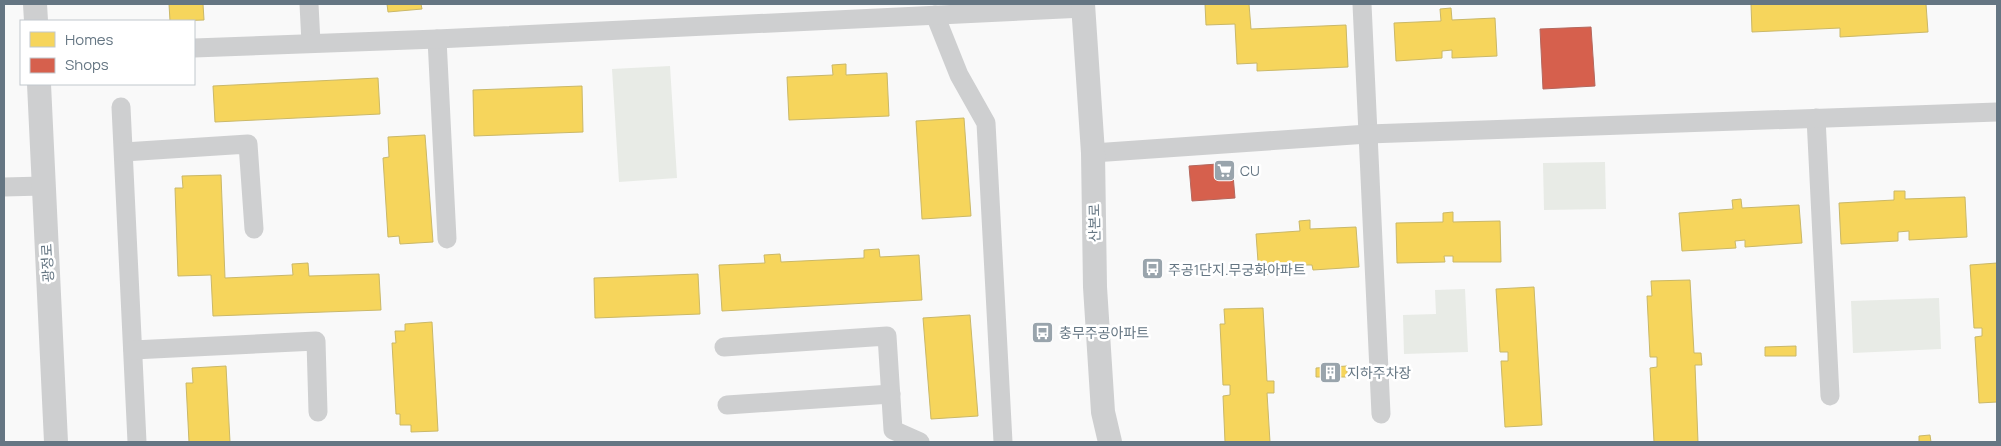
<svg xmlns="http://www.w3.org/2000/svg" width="2001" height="446" viewBox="0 0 2001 446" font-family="Manrope,'Noto Sans KR',sans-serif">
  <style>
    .green { fill: #e8ebe6 }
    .homes { fill: #f6d55c; stroke: #cab868 }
    .shops { fill: #d6604d; stroke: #b4675d }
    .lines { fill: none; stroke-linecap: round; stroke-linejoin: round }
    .minor { stroke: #cecfd0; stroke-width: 19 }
    .tertiary { stroke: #cecfd0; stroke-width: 24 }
    .labels { text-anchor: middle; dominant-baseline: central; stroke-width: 5; stroke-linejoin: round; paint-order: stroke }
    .poi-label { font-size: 14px; fill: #657683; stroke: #fff; text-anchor: start }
    .street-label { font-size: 14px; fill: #657683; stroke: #fff }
  </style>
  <rect width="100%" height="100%" fill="#f9f9f9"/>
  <g class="green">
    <polygon points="670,66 677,178 619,182 612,69"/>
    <polygon points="1605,162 1606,209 1544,210 1543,163"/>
    <polygon points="1465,289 1468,352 1404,354 1403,315 1436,314 1435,290"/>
    <polygon points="1939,298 1941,349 1853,353 1851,301"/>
  </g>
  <g class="homes">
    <polygon points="169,4 203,4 204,20 170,21"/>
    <polygon points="387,4 421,4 422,9 388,12"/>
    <polygon points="1205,4 1249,4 1251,29 1346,25 1348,67 1257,71 1257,63 1237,64 1235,24 1206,25"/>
    <polygon points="1751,4 1926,4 1928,32 1840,37 1840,28 1752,32"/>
    <polygon points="1451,8 1452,20 1495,18 1497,56 1452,58 1452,50 1442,51 1442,58 1396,61 1394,23 1441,21 1440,9"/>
    <polygon points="846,64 846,75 887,73 889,116 789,120 787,77 833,75 832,65"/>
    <polygon points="378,78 380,114 215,122 213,86"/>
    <polygon points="582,86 583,132 474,136 473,90"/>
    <polygon points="964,118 971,216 922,219 916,121"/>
    <polygon points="425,135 433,242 400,244 399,236 388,237 383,158 389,157 388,137"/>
    <polygon points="221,175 225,278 293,275 292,264 308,263 309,276 379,274 381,310 213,316 211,275 178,276 175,188 183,188 182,176"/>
    <polygon points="1894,191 1905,191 1905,199 1965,197 1967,237 1909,240 1909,231 1898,232 1898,241 1841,244 1839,203 1894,200"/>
    <polygon points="1741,199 1742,208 1799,205 1802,243 1745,247 1745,240 1735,241 1736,248 1682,251 1679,213 1733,209 1732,200"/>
    <polygon points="1453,212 1453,222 1500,221 1501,262 1453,262 1453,256 1444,256 1445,262 1397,263 1396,223 1443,222 1443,213"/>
    <polygon points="1310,220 1310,229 1356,227 1359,267 1313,270 1312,265 1302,265 1302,271 1259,275 1256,234 1300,231 1299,221"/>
    <polygon points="879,249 880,257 919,255 922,300 722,311 719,265 765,263 764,255 780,254 781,262 864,258 864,250"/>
    <polygon points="1997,263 1997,402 1979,403 1975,337 1982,336 1982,328 1974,328 1970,265"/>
    <polygon points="698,274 700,314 595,318 594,278"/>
    <polygon points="1690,280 1694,353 1701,353 1702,365 1695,365 1698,442 1654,442 1650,368 1657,367 1657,357 1650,357 1647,296 1652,296 1651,281"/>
    <polygon points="1534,287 1542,425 1505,427 1501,361 1508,361 1508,352 1500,352 1496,289"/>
    <polygon points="1263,308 1267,381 1274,381 1274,393 1267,393 1270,442 1225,442 1223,396 1230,395 1230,385 1223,385 1220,324 1225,324 1224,309"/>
    <polygon points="970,315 978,416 931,419 923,318"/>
    <polygon points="432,322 438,431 411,432 411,425 400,425 400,414 396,414 392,343 396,343 395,331 405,331 405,324"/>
    <polygon points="1796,346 1796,356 1765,356 1765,347"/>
    <polygon points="226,366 230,442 189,442 186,383 193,383 192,368"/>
    <polygon points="1347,366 1347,377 1316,377 1316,368"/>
    <polygon points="1930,435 1931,442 1919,442 1919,436"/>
  </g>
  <g class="shops">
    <polygon points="1591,27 1595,86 1543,89 1540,29"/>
    <polygon points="1232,163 1235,198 1192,201 1189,166"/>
  </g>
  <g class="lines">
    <g class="minor">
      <polyline points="309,4 311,43"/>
      <polyline points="1362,4 1381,414"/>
      <polyline points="935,15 959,75 986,123 1003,442"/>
      <polyline points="437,39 447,239"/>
      <polyline points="194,48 437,39 1084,8"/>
      <polyline points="121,107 137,442"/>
      <polyline points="1816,118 1830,396"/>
      <polyline points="124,152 248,144 254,229"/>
      <polyline points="1093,153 1368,134 1997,112"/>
      <polyline points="4,187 43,186"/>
      <polyline points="724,347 887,336 893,430 920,442"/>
      <polyline points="133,350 316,341 318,412"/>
      <polyline points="727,405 891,394"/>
    </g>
    <g class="tertiary">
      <polyline points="35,4 36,21"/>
      <polyline points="1083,4 1093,153 1095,287 1103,412 1110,442"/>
      <polyline points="39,84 56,442"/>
    </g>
  </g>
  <defs>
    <symbol id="supermarket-square" viewBox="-11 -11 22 22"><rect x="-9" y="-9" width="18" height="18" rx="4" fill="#99a4ac" stroke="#fff"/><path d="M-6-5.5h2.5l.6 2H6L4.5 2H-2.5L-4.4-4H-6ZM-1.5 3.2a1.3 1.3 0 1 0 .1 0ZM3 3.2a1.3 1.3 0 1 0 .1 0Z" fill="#fff"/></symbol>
    <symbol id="bus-square" viewBox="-11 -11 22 22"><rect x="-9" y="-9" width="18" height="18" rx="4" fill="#99a4ac" stroke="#fff"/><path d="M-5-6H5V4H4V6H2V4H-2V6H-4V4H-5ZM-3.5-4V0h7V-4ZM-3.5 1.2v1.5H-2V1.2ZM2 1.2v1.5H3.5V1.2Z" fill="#fff"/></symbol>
    <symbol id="building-square" viewBox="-11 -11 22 22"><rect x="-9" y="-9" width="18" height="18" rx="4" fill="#99a4ac" stroke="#fff"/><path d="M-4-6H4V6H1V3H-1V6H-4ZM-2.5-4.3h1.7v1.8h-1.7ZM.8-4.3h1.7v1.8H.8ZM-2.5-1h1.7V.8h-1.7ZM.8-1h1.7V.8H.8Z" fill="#fff"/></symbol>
  </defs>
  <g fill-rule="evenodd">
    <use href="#supermarket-square" x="1212" y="158" width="25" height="25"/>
    <use href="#bus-square" x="1140" y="256" width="25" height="25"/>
    <use href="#bus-square" x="1030" y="320" width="25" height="25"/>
    <use href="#building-square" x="1318" y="360" width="25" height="25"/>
  </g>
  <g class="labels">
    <g class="poi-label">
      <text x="1240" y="170">CU</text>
      <text x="1168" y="269">주공1단지.무궁화아파트</text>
      <text x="1059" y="332">충무주공아파트</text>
      <text x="1347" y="372">지하주차장</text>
    </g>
    <g class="street-label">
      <text transform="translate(1094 223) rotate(-91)">산본로</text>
      <text transform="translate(47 263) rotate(-93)">광정로</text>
    </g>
  </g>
  <rect width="2001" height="446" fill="none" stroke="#657683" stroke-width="10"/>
  <rect x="20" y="20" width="175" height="65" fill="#ffffff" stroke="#c1c8cd"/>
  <rect x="30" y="32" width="25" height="15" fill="#f6d55c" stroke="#c1c8cd"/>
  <text x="65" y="45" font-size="15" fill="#657683">Homes</text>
  <rect x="30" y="58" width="25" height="15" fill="#d6604d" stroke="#c1c8cd"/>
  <text x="65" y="70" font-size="15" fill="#657683">Shops</text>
</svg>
